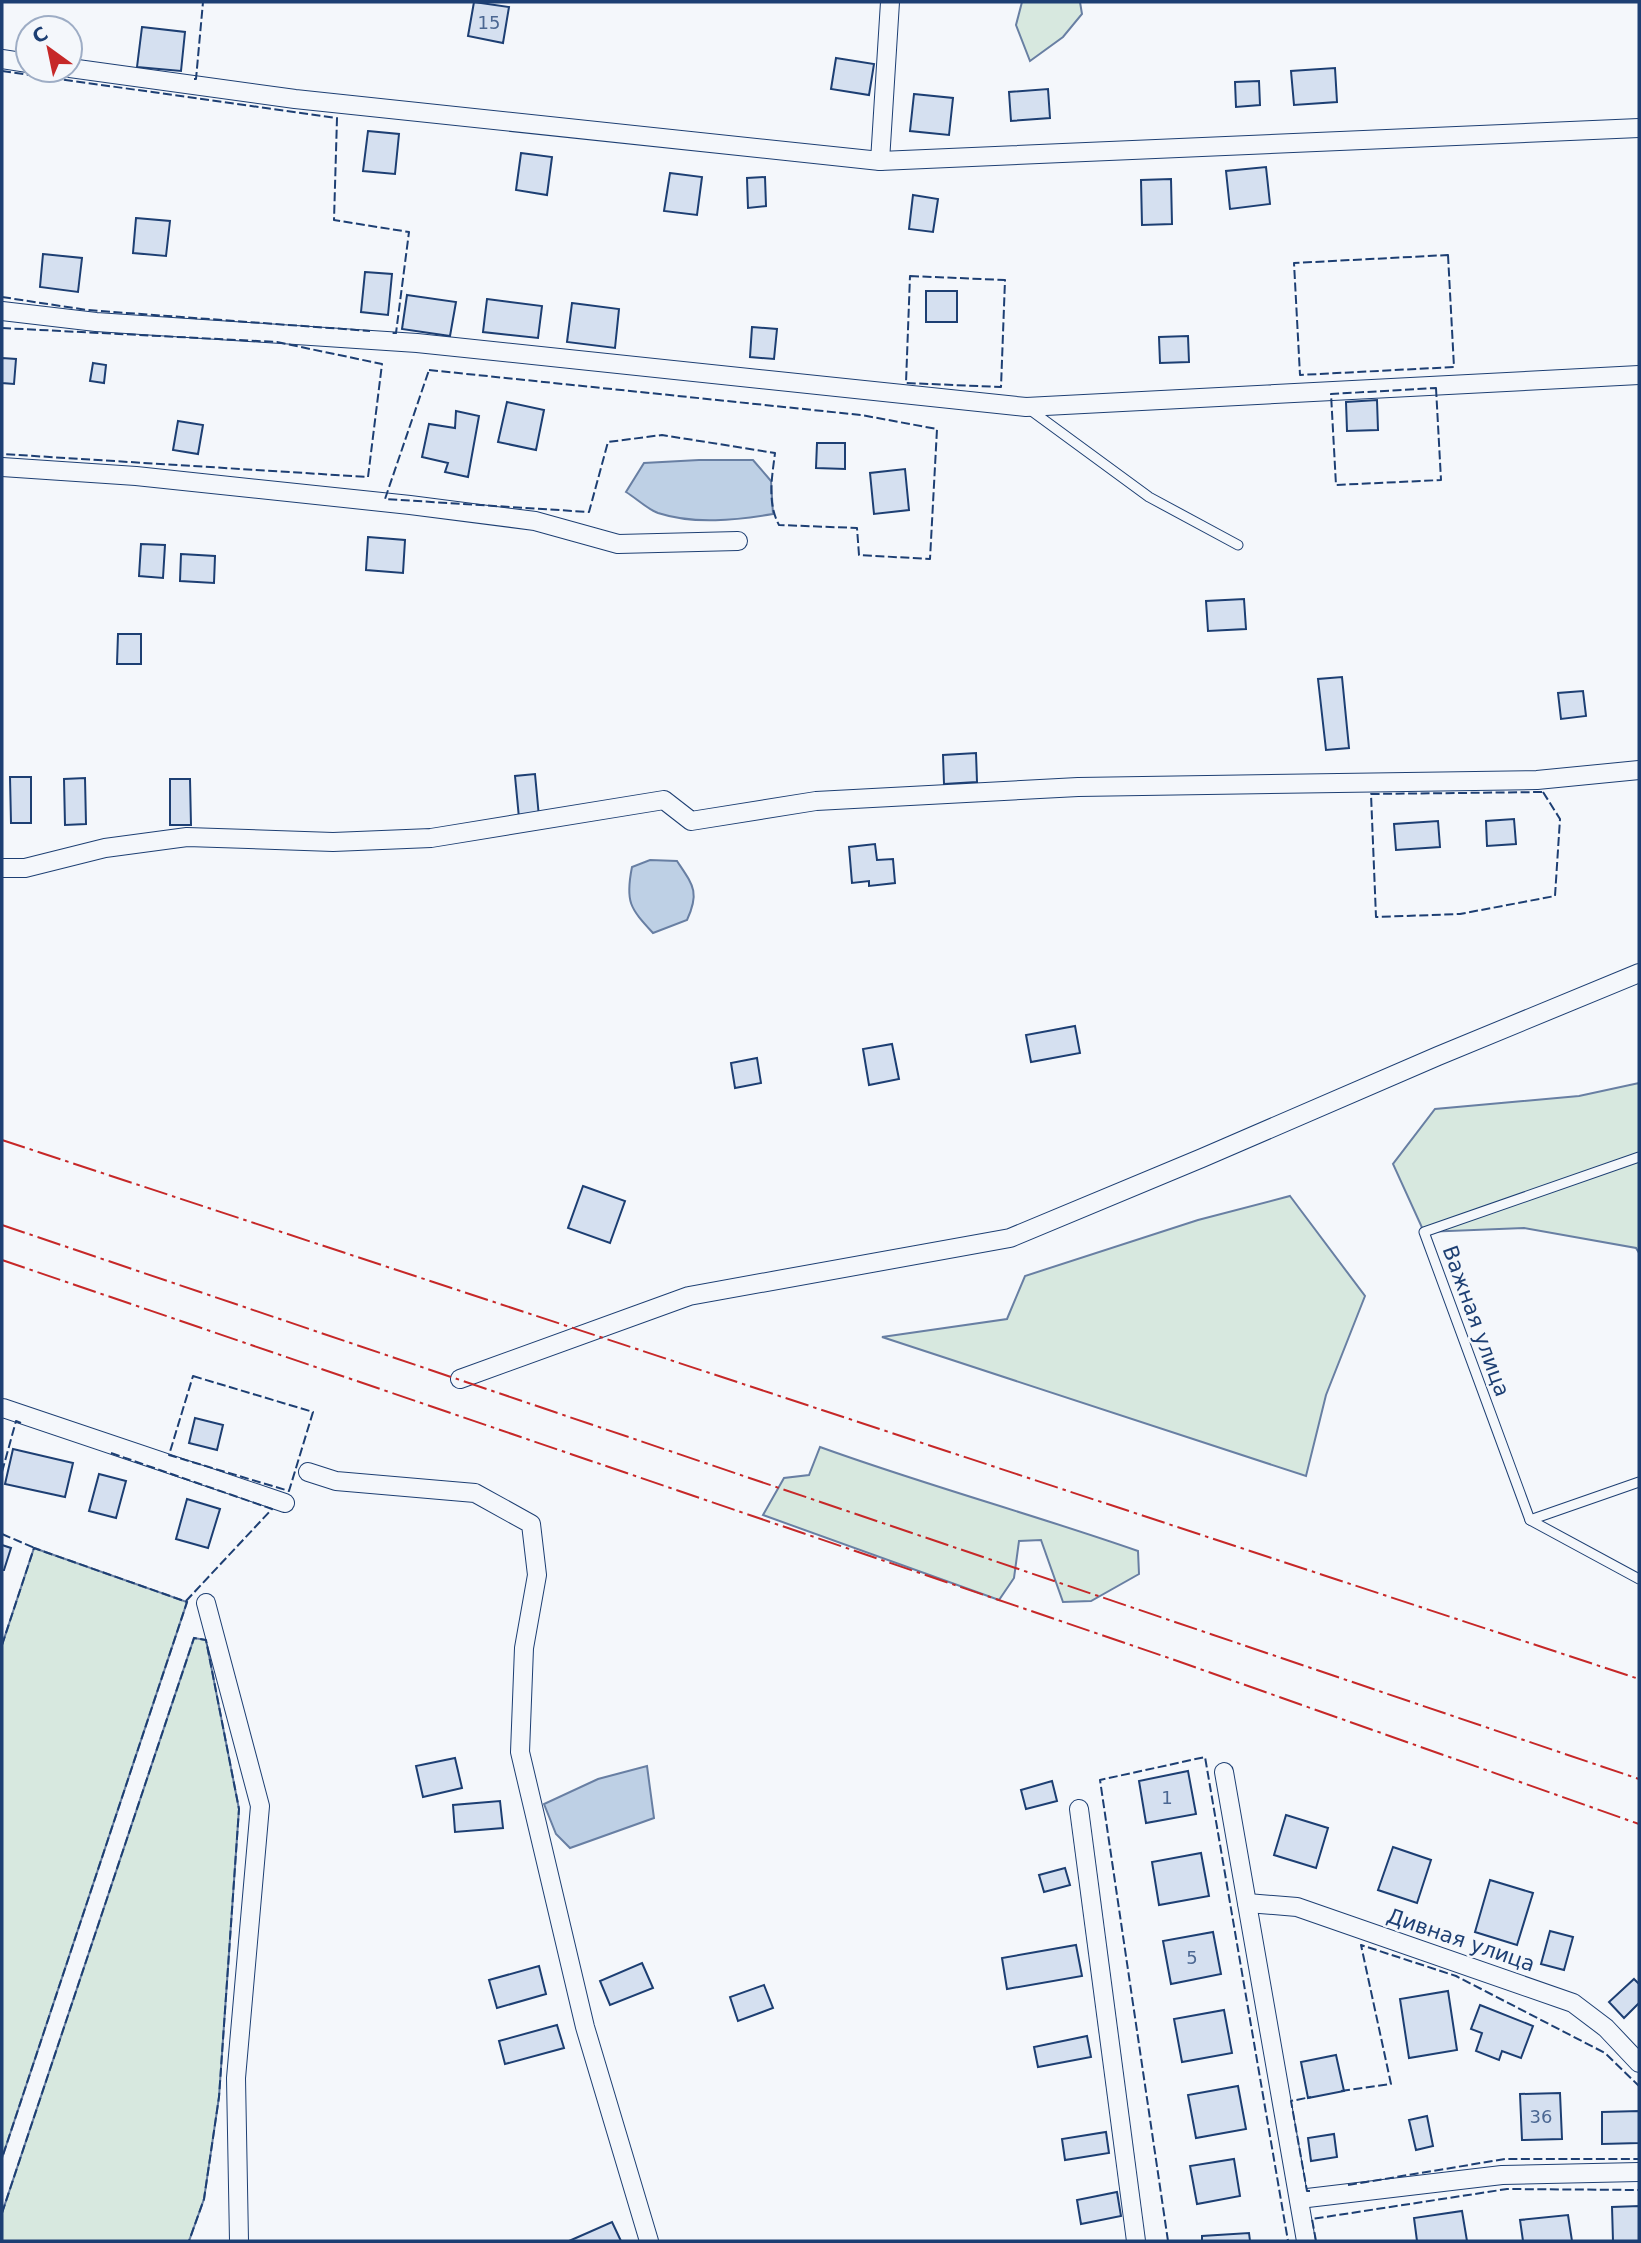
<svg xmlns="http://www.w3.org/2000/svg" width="1641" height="2243" viewBox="0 0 1641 2243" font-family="'DejaVu Sans',sans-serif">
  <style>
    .green { fill: #d7e8df; stroke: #687fa3; stroke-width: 2 }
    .water { fill: #bed0e5; stroke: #687fa3; stroke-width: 2 }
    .building { fill: #d5e0f0; stroke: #1d3f73; stroke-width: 2 }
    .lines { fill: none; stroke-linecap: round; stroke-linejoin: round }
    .lane-casing { stroke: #1d3f73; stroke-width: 11 }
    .street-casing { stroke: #1d3f73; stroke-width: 20 }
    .lane { stroke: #f4f7fb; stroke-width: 9 }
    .street { stroke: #f4f7fb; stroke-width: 18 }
    .fence { stroke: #1d3f73; stroke-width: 2; stroke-dasharray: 9 3.5; stroke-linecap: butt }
    .power { stroke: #c62828; stroke-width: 2; stroke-dasharray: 24 5 3.5 5; stroke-linecap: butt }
    .labels { text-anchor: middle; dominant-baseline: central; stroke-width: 5; stroke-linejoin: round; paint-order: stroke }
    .number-label { font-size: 18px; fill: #4b6792 }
    .street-label { font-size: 21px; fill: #1d3f73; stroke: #f4f7fb }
  </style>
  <rect width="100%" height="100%" fill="#f4f7fb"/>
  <g class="green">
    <polygon points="1022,2 1080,2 1082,14 1063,37 1030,61 1016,25"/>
    <polygon points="1639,1083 1639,1253 1636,1248 1524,1228 1424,1232 1393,1164 1435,1109 1579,1096"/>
    <polygon points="1290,1196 1365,1296 1326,1395 1306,1476 882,1337 1007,1319 1025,1276 1198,1220"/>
    <path d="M 820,1447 C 925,1485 1032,1514 1138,1551 L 1139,1574 L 1091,1601 L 1063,1602 L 1041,1540 L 1019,1541 L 1014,1578 L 999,1600 L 763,1515 L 784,1478 L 809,1475 Z"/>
    <polygon points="34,1548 187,1602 2,2158 2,1645"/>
    <polygon points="194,1638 206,1640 239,1809 219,2097 204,2199 189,2241 2,2241 2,2213"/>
  </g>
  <g class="water">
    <path d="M 699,460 L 753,460 L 771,481 L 773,514 C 736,520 695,525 658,513 C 647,509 636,498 626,492 L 644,463 Z"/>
    <path d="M 650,860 L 677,861 C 693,885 700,892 687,920 L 653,933 C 630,908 625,902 632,867 Z"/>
    <polygon points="647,1766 654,1818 570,1848 556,1834 544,1804 598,1779"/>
  </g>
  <g class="building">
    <polygon points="474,2 509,7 503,43 468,36"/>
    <polygon points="142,27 185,32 181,71 137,67"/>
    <polygon points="836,58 874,64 869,95 831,89"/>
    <polygon points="1335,68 1337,102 1294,105 1291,71"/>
    <polygon points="1259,81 1260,105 1236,107 1235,82"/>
    <polygon points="1048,89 1050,118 1011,121 1009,92"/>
    <polygon points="914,94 953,98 949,135 910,131"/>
    <polygon points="368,131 399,134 395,174 363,171"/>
    <polygon points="521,153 552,157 547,195 516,190"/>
    <polygon points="1266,167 1270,204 1230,209 1226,171"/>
    <polygon points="670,173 702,177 697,215 664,211"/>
    <polygon points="765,177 766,206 748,208 747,178"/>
    <polygon points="1171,179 1172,224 1142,225 1141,180"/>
    <polygon points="913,195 938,199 933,232 909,229"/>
    <polygon points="136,218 170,221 166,256 133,253"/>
    <polygon points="43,254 82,258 78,292 40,287"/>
    <polygon points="365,272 392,274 388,315 361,312"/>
    <rect x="926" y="291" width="31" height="31"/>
    <polygon points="407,295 456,302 450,336 402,329"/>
    <polygon points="487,299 542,306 538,338 483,332"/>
    <polygon points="572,303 619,309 615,348 567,342"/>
    <polygon points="752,327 777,329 774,359 750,357"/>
    <polygon points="1188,336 1189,362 1160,363 1159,337"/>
    <polygon points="2,358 16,359 14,384 2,383"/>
    <polygon points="93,363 106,365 104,383 90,381"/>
    <polygon points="1377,400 1378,430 1347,431 1346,402"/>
    <polygon points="507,402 544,410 536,450 498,442"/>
    <polygon points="456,411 479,416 468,477 445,472 448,463 422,457 429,424 455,428"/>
    <polygon points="178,421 203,425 198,454 173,450"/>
    <polygon points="817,443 845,443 845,469 816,468"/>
    <polygon points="905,469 909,510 874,514 870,473"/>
    <polygon points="368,537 405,540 403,573 366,570"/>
    <polygon points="141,544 165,545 163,578 139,576"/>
    <polygon points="181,554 215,556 214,583 180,581"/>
    <polygon points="1244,599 1246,629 1208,631 1206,601"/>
    <polygon points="118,634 141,634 141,664 117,664"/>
    <polygon points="1342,677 1349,748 1326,750 1318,679"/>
    <polygon points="1583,691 1586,716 1561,719 1558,693"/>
    <polygon points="976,753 977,782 944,784 943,755"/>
    <polygon points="535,774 539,817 519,818 515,776"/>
    <polygon points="10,777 31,777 31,823 11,823"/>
    <polygon points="85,778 86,824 65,825 64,779"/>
    <polygon points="170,779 190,779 191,825 170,825"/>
    <polygon points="1514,819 1516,844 1487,846 1486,821"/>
    <polygon points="1438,821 1440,847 1396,850 1394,824"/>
    <polygon points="875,844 877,860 893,859 895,883 869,886 869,881 852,883 849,847"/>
    <polygon points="1075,1026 1080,1053 1031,1062 1026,1035"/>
    <polygon points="892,1044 899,1079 869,1085 863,1049"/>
    <polygon points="757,1058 761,1083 735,1088 731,1063"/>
    <polygon points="583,1186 625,1201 610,1243 568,1228"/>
    <polygon points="195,1418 223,1425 217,1450 189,1443"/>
    <polygon points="13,1449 73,1463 65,1497 5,1484"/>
    <polygon points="99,1474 126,1481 116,1518 89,1511"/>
    <polygon points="187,1499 220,1509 208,1548 176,1539"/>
    <polygon points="2,1545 11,1548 4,1570 2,1570"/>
    <polygon points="455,1758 462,1788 423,1797 416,1766"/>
    <polygon points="1188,1771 1196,1814 1146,1823 1139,1781"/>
    <polygon points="1052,1781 1057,1801 1026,1809 1021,1790"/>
    <polygon points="500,1801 503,1828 455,1832 453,1805"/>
    <polygon points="1286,1815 1328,1828 1316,1868 1274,1855"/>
    <polygon points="1393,1847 1431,1860 1417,1903 1378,1890"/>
    <polygon points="1201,1853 1209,1896 1159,1905 1152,1862"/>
    <polygon points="1065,1868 1070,1885 1044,1892 1039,1875"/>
    <polygon points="1490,1880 1533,1893 1517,1945 1475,1932"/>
    <polygon points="1550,1931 1573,1937 1564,1970 1541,1964"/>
    <polygon points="1213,1932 1221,1974 1171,1984 1163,1941"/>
    <polygon points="1076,1945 1082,1976 1007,1989 1002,1958"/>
    <polygon points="642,1963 653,1988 610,2005 600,1981"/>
    <polygon points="539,1966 546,1994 497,2008 489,1980"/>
    <polygon points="1634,1979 1639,1984 1639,2003 1624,2018 1609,2002"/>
    <polygon points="764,1985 773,2008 738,2021 730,1997"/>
    <polygon points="1448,1991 1457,2050 1409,2058 1400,1999"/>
    <polygon points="1480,2005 1533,2026 1521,2058 1502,2051 1499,2060 1476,2051 1482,2033 1471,2029"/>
    <polygon points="1224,2010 1232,2053 1182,2062 1174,2019"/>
    <polygon points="557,2025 564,2048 505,2064 499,2041"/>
    <polygon points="1087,2036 1091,2057 1038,2067 1034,2047"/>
    <polygon points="1336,2055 1344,2091 1308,2098 1301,2062"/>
    <polygon points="1238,2086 1246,2129 1196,2138 1188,2095"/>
    <polygon points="1560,2093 1562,2139 1522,2140 1520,2094"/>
    <polygon points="1639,2111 1639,2143 1602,2144 1602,2112"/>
    <polygon points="1427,2116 1433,2146 1416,2150 1409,2120"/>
    <polygon points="1106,2132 1109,2153 1065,2160 1062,2139"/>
    <polygon points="1334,2134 1337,2157 1311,2161 1308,2138"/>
    <polygon points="1234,2159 1240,2196 1197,2204 1190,2166"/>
    <polygon points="1117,2192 1121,2216 1081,2224 1077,2200"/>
    <polygon points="1639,2206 1639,2241 1613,2241 1612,2207"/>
    <polygon points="1462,2211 1467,2241 1417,2241 1414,2218"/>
    <polygon points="1568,2215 1572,2241 1523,2241 1520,2220"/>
    <polygon points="612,2222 621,2241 569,2241"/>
    <polygon points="1249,2233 1250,2241 1202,2241 1202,2236"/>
  </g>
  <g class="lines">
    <defs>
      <g id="lane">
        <polyline points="1029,409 1149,497 1238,545"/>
        <polyline points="1639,1157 1424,1232 1530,1520 1639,1579"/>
        <polyline points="1530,1520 1639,1482"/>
      </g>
      <g id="street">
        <polyline points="2,59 28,63"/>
        <polyline points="70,68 295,99 880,161 1639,128"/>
        <polyline points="880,161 890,2"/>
        <polyline points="2,311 96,322 417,343 1026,407 1639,375"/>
        <polyline points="2,467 136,476 410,505 535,521 618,544 738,541"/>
        <polyline points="2,868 25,868 105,848 187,837 333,842 431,838 664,800 691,821 816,801 1078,787 1537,780 1639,770"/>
        <polyline points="460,1379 689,1296 1010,1238 1202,1158 1438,1056 1639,973"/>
        <polyline points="2,1409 3,1408 285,1503"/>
        <polyline points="308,1472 336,1481 475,1493 531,1524 537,1575 524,1648 520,1752 585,2027 649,2241"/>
        <polyline points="206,1603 260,1806 236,2078 239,2241"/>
        <polyline points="1224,1772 1306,2241"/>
        <polyline points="1079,1809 1136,2241"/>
        <polyline points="1247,1903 1297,1907 1573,2003 1606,2028 1639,2063"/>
        <polyline points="1299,2199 1502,2175 1639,2172"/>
      </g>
    </defs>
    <use href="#lane" class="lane-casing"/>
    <use href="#street" class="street-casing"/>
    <use href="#lane" class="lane"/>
    <use href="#street" class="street"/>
    <g class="fence">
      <polyline points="2,71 337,118 334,220 409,232 396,333 390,333"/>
      <polyline points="194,79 196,79 203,2"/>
      <polygon points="1448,255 1454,367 1300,375 1294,263"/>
      <polygon points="910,276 1005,280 1001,387 906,383"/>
      <polyline points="2,297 87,310 370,331"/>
      <polyline points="2,328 277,342 382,364 368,477 2,454"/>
      <path d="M 429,370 L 861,415 L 937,429 L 930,559 L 859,555 L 857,528 L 779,525 C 767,503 772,477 775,453 L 662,435 L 608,442 L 589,512 L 385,499 Z"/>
      <polygon points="1436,388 1441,480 1336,485 1331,394"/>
      <polygon points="1543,792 1560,819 1555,896 1460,914 1376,917 1371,794"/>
      <polygon points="193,1376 313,1412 289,1491 169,1455"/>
      <polyline points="111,1453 272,1509 186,1601"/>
      <polyline points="2,1472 16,1421 21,1423"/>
      <polyline points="2,1534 37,1549"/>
      <polyline points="2,1645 34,1548 187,1602 2,2158"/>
      <polyline points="1341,2091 1391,2084 1361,1945 1456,1976 1605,2053 1639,2086"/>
      <polyline points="1348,2185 1505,2159 1639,2159"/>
      <polyline points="1310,2191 1307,2191 1291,2101 1311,2097"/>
      <polyline points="2,2213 194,1638 206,1640 239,1809 219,2097 204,2199 189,2241"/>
      <polyline points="1168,2241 1100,1780 1205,1757 1288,2241"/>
      <polyline points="1316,2241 1312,2219 1507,2189 1639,2190"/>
    </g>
    <g class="power">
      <polyline points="2,1140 1639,1679"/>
      <polyline points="2,1225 1639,1779"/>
      <polyline points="2,1260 1166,1657 1639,1824"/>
    </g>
  </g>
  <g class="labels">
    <g class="number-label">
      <text x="489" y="22">15</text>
      <text x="1167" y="1797">1</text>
      <text x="1192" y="1957">5</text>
      <text x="1541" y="2116">36</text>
    </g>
    <g class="street-label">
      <text transform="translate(1476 1321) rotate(70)">Важная улица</text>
      <text transform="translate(1461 1940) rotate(19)">Дивная улица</text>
    </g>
  </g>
  <rect width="1641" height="2243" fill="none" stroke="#1d3f73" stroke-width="7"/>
  <g transform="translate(49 49) rotate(327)"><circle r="33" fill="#f4f7fb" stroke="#9eadc5" stroke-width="2"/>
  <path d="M0-5L12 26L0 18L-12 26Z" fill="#c62828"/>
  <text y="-10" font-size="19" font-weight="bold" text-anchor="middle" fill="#1d3f73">С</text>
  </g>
</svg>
